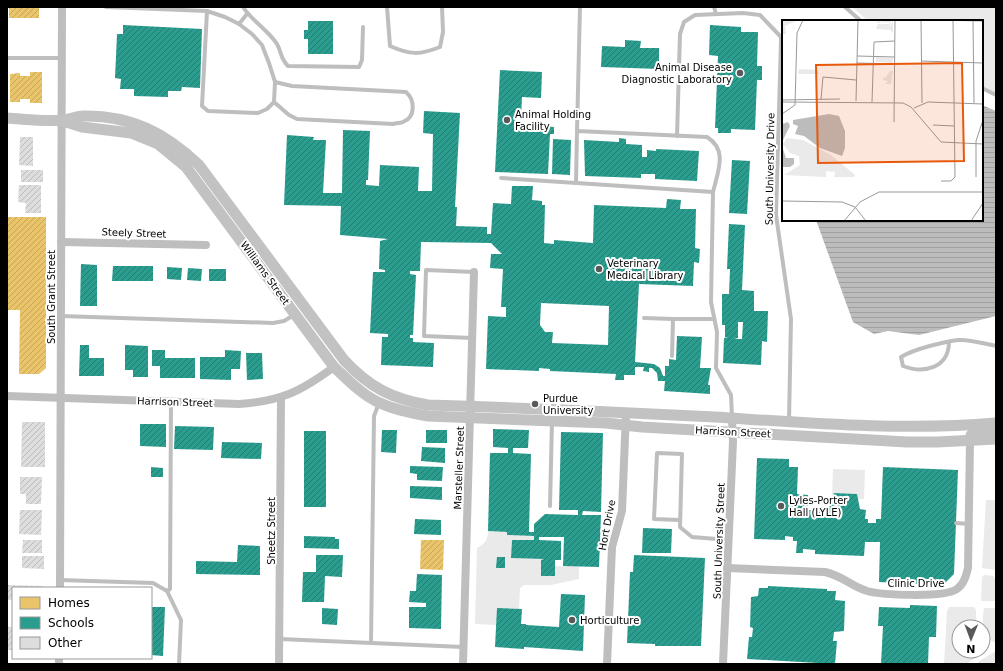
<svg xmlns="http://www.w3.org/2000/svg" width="1003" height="671" viewBox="0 0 1003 671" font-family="'DejaVu Sans',sans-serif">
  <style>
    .green { fill: #eaeaea }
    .water { fill: url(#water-rules) }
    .homes { fill: url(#homes-hatch) }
    .schools { fill: url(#schools-hatch); fill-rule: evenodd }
    .building { fill: url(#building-hatch) }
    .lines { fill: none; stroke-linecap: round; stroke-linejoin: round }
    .service { stroke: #bebebe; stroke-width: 4 }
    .minor { stroke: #bebebe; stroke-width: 8 }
    .secondary { stroke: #c2c2c2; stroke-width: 11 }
    .poi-dot { fill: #595959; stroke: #fff; stroke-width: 1.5 }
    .labels { text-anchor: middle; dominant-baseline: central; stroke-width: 4; stroke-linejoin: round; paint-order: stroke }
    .poi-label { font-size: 10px; fill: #000; stroke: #fff; text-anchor: start }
    .street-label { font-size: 10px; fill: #000; stroke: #fff }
    .inset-road { fill: none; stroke: #999; stroke-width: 1 }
    .view { fill: #e8590c; fill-opacity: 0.15; stroke: #e8590c; stroke-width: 2 }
    .inset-edge { fill: none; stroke: #000; stroke-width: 2 }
  </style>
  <defs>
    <pattern id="water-rules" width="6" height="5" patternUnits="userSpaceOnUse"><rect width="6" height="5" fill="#bcbcbc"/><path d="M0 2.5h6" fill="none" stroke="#a0a0a0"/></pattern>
    <pattern id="homes-hatch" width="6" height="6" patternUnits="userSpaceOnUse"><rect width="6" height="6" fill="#e9c46a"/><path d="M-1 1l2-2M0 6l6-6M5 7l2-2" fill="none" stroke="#c6a75a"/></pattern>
    <pattern id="schools-hatch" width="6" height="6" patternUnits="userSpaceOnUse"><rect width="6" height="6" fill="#2a9d8f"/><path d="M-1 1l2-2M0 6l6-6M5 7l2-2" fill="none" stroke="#227e72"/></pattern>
    <pattern id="building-hatch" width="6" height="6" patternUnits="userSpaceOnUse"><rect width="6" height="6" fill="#ddd"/><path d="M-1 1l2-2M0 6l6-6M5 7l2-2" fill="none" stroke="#bcbcbc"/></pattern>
  </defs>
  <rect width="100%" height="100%" fill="#fff"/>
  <g class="green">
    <polygon points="852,7 996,7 996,93 982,86 982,21 868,21"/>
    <polygon points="833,469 865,470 864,499 857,499 857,494 834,493 834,498 832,498"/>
    <polygon points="986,500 996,500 995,570 982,568"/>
    <path d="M 488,531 L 507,532 L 507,535 L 534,536 L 534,540 L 512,540 L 511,558 L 544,559 L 541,560 L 541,576 L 555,576 L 555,566 L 579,566 L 579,579 L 551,585 L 524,585 L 520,588 L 519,609 L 497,608 L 497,625 L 475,624 L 477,548 C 485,544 488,539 488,531 Z"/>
    <polygon points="984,575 994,576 994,578 996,578 996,601 981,601 982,577"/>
    <polygon points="949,607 974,607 976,610 976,627 959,627 959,651 975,651 974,659 966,664 944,664 947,611"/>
    <path d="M 984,608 L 996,608 L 996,643 C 981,638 982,621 984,608 Z"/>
    <polygon points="996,651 996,662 994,664 978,664 979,661"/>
  </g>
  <polygon class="water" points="982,105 996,111 996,316 919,335 888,331 874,334 853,322 816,220 982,220"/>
  <g class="homes">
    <rect x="9" y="7" width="30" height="11"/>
    <polygon points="30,72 42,72 42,103 30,103 30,99 20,99 20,102 10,102 10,74 20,73 20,76 30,76"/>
    <polygon points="7,217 46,217 46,368 39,374 19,374 20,310 7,310"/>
    <polygon points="421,540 444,540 443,570 420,569"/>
  </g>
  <g class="schools">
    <polygon points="308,21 333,21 333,54 308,54 308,39 304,39 304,30 308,30"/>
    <polygon points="123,25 202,29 200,88 182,87 181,91 168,91 168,97 134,96 134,89 120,89 121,79 115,78 117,34 123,34"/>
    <polygon points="710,25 741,27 741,32 758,32 757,66 762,66 762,80 757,80 755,130 731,129 731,133 718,133 718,128 715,128 718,56 709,55"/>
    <polygon points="625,40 641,41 640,48 659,48 659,69 601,67 602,46 625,47"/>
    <polygon points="500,70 542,72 541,98 522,97 521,117 517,117 517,123 554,127 554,134 550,134 548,174 495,172"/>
    <path d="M 424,111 L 460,113 L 455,207 L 457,207 L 456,226 L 487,227 L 487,234 L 491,234 L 493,203 L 511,204 L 512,186 L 533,186 L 532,200 L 542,201 L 542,205 L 545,205 L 544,243 L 554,244 L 554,240 L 593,243 L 594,205 L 666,208 L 667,199 L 681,200 L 680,209 L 696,209 L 695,248 L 700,249 L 699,263 L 694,262 L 693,286 L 639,284 L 635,362 L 654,364 L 660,368 L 663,376 L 665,376 L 665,366 L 669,366 L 669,359 L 676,360 L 677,336 L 702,337 L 700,368 L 711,368 L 708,385 L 710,385 L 710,394 L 664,391 L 665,381 L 658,381 L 657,373 L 652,368 L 649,368 L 649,372 L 643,371 L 644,367 L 635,367 L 635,375 L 624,375 L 624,380 L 615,380 L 616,374 L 550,371 L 550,369 L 539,368 L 539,371 L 486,369 L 488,316 L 506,317 L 506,307 L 501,307 L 503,269 L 490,268 L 491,254 L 502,254 L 491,243 L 421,242 L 420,271 L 410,271 L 410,274 L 416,275 L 413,335 L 410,335 L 410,338 L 413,338 L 413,342 L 434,343 L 433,367 L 381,365 L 382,337 L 388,337 L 388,334 L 370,333 L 373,272 L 385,272 L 385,270 L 379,269 L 380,241 L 388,239 L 340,235 L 341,206 L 284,205 L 287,135 L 314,137 L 313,140 L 326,140 L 323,193 L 342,193 L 343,130 L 370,131 L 368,180 L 366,180 L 366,185 L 379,186 L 380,165 L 419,167 L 418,191 L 432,191 L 433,134 L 423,133 ZM 541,303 L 609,306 L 608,345 L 552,343 L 553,332 L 545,332 L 540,325 Z"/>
    <polygon points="619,138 626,139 626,144 642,145 642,157 647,157 647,150 656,151 656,149 699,151 697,181 655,179 655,174 641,174 641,178 585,176 584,140 619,142"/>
    <polygon points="553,139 571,140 570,175 552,174"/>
    <polygon points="732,160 750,161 747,214 729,213"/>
    <path d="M 729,224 L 745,225 L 742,290 L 754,291 L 754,311 L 768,311 L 767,342 L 762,341 L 761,365 L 723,363 L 724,338 L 728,337 L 725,337 L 725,325 L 722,325 L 722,294 L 729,294 L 730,269 L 727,269 ZM 738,322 L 743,322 L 742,339 L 734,339 L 738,338 Z"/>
    <polygon points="81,264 97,265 97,306 80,306"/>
    <polygon points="113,266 153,266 153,281 112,281"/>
    <polygon points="167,267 182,268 181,280 167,279"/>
    <polygon points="188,268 202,269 201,281 187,280"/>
    <rect x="209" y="269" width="17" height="12"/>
    <polygon points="80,345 89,345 89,358 104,358 104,376 79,376"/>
    <polygon points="125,345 148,346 148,377 133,377 133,370 125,370"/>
    <polygon points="152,350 165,350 165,358 195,358 195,378 160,378 160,366 152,366"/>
    <polygon points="225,350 241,351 240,369 231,369 231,380 200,379 200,357 225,357"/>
    <polygon points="246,353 262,353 263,379 247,380"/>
    <polygon points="140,424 166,424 166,447 140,446"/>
    <polygon points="175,426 214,427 213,450 174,449"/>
    <polygon points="493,429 529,430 528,448 513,448 513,453 531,454 529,532 534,532 534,524 545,514 578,515 578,510 559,510 561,432 603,433 601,512 583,511 582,515 601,515 599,567 563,566 564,537 539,537 539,540 561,541 561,560 552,560 555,560 555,576 541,576 541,560 544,559 511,558 512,540 534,540 534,536 507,535 507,532 488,531 490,453 508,453 508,448 493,447"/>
    <polygon points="382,430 397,430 396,453 381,452"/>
    <rect x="426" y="430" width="21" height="13"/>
    <rect x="304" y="431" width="22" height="76"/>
    <polygon points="222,442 262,443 261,459 221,458"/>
    <polygon points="422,447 445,448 445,463 421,461"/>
    <polygon points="757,458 789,459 789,467 798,467 797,494 808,495 808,510 817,510 817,507 829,508 834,493 857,494 860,509 866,510 865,519 868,519 868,523 876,523 876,519 881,519 883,467 958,470 954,574 943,585 879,582 880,542 865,542 864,556 815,554 815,550 803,549 803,553 796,553 797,541 793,541 793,537 785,536 785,540 754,539"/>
    <polygon points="410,466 443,467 442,481 417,480 417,474 410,473"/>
    <polygon points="151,467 163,468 163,477 151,477"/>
    <polygon points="410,486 442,487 442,500 410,498"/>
    <polygon points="415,519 441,520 441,535 414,534"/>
    <polygon points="643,528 672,529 671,553 642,553"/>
    <polygon points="304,536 335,537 335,539 339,539 339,549 304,548"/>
    <polygon points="238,545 260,546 260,575 196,574 196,561 237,562"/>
    <polygon points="316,555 343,555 342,577 325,576 324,602 302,602 303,572 316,572"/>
    <polygon points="634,555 705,558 701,646 655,646 655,644 627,643 630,572 633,572"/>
    <polygon points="497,557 505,557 505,568 496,568"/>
    <polygon points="417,574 442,575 441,629 409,628 409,607 426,607 426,603 409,602 410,591 416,591"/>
    <polygon points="768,586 827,589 827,591 836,591 835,600 845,601 844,631 834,632 833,641 837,641 835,664 747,659 749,637 752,637 753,628 750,627 751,597 758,596 759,588 768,588"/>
    <polygon points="561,594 585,595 583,651 524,647 524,649 495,647 497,608 522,609 521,624 526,624 526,625 559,627"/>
    <polygon points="910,605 937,606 936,637 929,637 928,664 881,664 883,626 878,626 879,607 910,608"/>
    <polygon points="151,607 165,607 163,656 151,655"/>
    <polygon points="322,608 338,609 337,625 322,624"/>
  </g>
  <g class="building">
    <polygon points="20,137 33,137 33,166 19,165"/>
    <rect x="21" y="170" width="22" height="12"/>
    <polygon points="19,185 41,185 41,213 25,213 26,203 18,202"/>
    <polygon points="22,422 45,422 45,467 21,467"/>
    <polygon points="20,477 42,477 41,504 26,504 26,494 20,494"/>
    <polygon points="20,510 42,510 41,535 19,534"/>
    <polygon points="23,540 42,540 42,553 22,553"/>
    <polygon points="22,556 44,556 44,569 22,568"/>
    <polygon points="7,585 43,586 43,588 13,588 13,600 7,600"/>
    <rect x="7" y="627" width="6" height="23"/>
  </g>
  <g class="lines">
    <g class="service">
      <polyline points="106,7 207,11 225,17 239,24 252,34 262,45 269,63 275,82 274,102 267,109 258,113 208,111 202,106 207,11"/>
      <path d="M 243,7 C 252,21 268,30 277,44 C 282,53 280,58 288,66 L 359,67 L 362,60 L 363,27"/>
      <path d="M 387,7 L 390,46 C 410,55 420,55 440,47 L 443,32 L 442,7"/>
      <polyline points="714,7 716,14"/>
      <polyline points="845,7 861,21"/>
      <polyline points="239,24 247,14"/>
      <polyline points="7,58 61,58"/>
      <polyline points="982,88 996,95"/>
      <path d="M 274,102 L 289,115 L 297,119 L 393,124 C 396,123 401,123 403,122 C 416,117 415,100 406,92 L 292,86 L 275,82"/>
      <polyline points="577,131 580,7"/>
      <polyline points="677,136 680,34 684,22 695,15 743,13 760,15 781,37 781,41 776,215 791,319 789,421"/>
      <polyline points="501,178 713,192 711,302 717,332 716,368 731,395 732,417"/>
      <path d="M 576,183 L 577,131 L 707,137 C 728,150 718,171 713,192"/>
      <polyline points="61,316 273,323 284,321 294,315"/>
      <polyline points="644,318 673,319"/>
      <polyline points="472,338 424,336 426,270 474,272"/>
      <path d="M 949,343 C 948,368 924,374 903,366 L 901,357 C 914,349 943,342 958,340 C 970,339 985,344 996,346"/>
      <polyline points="672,356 673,319 714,319"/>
      <polyline points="550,506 552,421"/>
      <polyline points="679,520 654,519 657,453 682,454 680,527 692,537 729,540"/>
      <polyline points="956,523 969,524"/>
      <polyline points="60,580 153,583 167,591 181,620 179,664"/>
      <polyline points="167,591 170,589 171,402"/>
      <polyline points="280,639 463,647"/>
      <polyline points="371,643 374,416 379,403"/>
    </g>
    <g class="minor">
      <polyline points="61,242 206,245"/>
      <path d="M 7,396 L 239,404 C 281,401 300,392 334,367"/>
      <path d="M 727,568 L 825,572 C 843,576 851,586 867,591 C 882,595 944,598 957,589 C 964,584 966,576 968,568 L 970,441"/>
      <polyline points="60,588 62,7"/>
      <polyline points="59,658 59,664"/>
      <polyline points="279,664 281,398"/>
      <polyline points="463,664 474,272"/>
      <polyline points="607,664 612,547 622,511 626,413"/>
      <polyline points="723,664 733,442 732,418"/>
    </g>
    <g class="secondary">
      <path d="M 7,118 C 25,119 45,122 62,120 C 69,120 76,116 83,116 C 131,115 165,133 199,165 L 344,360 C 369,387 392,399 428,405 C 524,408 619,412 715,417 C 808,423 903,431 996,423"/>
      <path d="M 63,121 L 82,127 L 131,133 L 158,144 L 186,167 L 334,367 C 347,379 363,396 380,403 C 395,410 411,413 428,416 L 606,423 L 642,427 L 907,442 L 937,442 L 996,439"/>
      <polyline points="970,441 971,435 975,433 996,431"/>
    </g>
  </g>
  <g class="poi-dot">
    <circle cx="740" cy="73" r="4"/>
    <circle cx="507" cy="120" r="4"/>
    <circle cx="599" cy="269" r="4"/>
    <circle cx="535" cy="404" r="4"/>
    <circle cx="781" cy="506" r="4"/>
    <circle cx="572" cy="620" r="4"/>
  </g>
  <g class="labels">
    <g class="poi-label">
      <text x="732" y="67" text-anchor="end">Animal Disease<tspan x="732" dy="12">Diagnostic Laboratory</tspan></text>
      <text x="515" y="114">Animal Holding<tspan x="515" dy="12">Facility</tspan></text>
      <text x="607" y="263">Veterinary<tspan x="607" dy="12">Medical Library</tspan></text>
      <text x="543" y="398">Purdue<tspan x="543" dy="12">University</tspan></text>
      <text x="789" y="500">Lyles-Porter<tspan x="789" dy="12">Hall (LYLE)</tspan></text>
      <text x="580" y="620">Horticulture</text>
    </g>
    <g class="street-label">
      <text transform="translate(770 169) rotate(-89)">South University Drive</text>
      <text transform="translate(134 233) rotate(2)">Steely Street</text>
      <text transform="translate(265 273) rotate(54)">Williams Street</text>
      <text transform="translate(51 297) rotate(-90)">South Grant Street</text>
      <text transform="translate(175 402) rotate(2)">Harrison Street</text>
      <text transform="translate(733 432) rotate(3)">Harrison Street</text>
      <text transform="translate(459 468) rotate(-88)">Marsteller Street</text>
      <text transform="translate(607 525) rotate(-79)">Hort Drive</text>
      <text transform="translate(271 531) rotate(-90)">Sheetz Street</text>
      <text transform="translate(719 541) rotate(-88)">South University Street</text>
      <text x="916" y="583">Clinic Drive</text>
    </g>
  </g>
  <g transform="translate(782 20)">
    <rect width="201" height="201" fill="#fff"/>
    <path d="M 0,0 L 16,0 L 3,6 L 4,14 L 1,14 ZM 103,0 L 110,0 L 107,7 L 111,2 L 111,13 L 108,10 L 94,9 L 96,4 L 106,4 L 109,2 L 95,3 L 95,1 L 101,2 ZM 94,37 L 111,38 L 110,43 L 94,42 ZM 17,49 L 35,50 L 37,54 L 16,54 ZM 108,51 L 111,51 L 109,64 L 103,64 L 106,61 L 101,60 L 101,58 L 96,60 L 104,57 ZM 5,118 L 21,120 L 49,135 L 73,155 L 72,157 L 52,157 L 53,152 L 44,151 L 44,157 L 2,155 L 18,145 L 17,136 L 8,133 L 1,124 Z" fill="#eaeaea"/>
    <path d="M 47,94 L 57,96 L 63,111 L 63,128 L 60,136 L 38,128 L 22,116 L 13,114 L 16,106 L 11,104 L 11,100 ZM 6,102 L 8,106 L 0,122 L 0,104 ZM 0,126 L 4,138 L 12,138 L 12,144 L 8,147 L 0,147 Z" fill="#bcbcbc"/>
    <path class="inset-road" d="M 139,0 L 140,83M 156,0 L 201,1M 191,1 L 192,83M 75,36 L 113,37M 139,41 L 201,43M 75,43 L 113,44M 39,79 L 41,57 L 74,60M 0,80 L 58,79M 74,81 L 76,0M 0,82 L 121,83 L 129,87 L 159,122 L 201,124M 90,82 L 92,22 L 113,21M 132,88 L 146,82 L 201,84M 0,94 L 13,85 L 15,13 L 21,0M 112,102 L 113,0M 151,105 L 172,106M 194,157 L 194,121 L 201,100M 159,161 L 169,161 L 173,157 L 171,0M 0,181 L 60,182 L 73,187 L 84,201M 62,201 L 78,182 L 97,172 L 201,172M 189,201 L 201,183"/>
    <path class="view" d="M 180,43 L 182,141 L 36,143 L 34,45 Z"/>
    <rect width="201" height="201" class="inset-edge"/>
  </g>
  <rect width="1003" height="671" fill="none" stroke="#000000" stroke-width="16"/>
  <rect x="12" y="587" width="140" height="72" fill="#ffffff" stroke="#999999"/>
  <rect x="20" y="597" width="20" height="12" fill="#e9c46a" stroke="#999999"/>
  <text x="48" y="607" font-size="12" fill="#000000">Homes</text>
  <rect x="20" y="617" width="20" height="12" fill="#2a9d8f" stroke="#999999"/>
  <text x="48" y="627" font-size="12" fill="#000000">Schools</text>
  <rect x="20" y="637" width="20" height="12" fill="#dddddd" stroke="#999999"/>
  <text x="48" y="647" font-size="12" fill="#000000">Other</text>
  <g transform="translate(971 639) rotate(181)"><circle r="19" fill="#ffffff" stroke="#999999"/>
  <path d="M0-3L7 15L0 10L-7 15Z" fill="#595959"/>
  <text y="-6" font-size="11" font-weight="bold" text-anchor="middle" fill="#000000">N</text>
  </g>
</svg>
